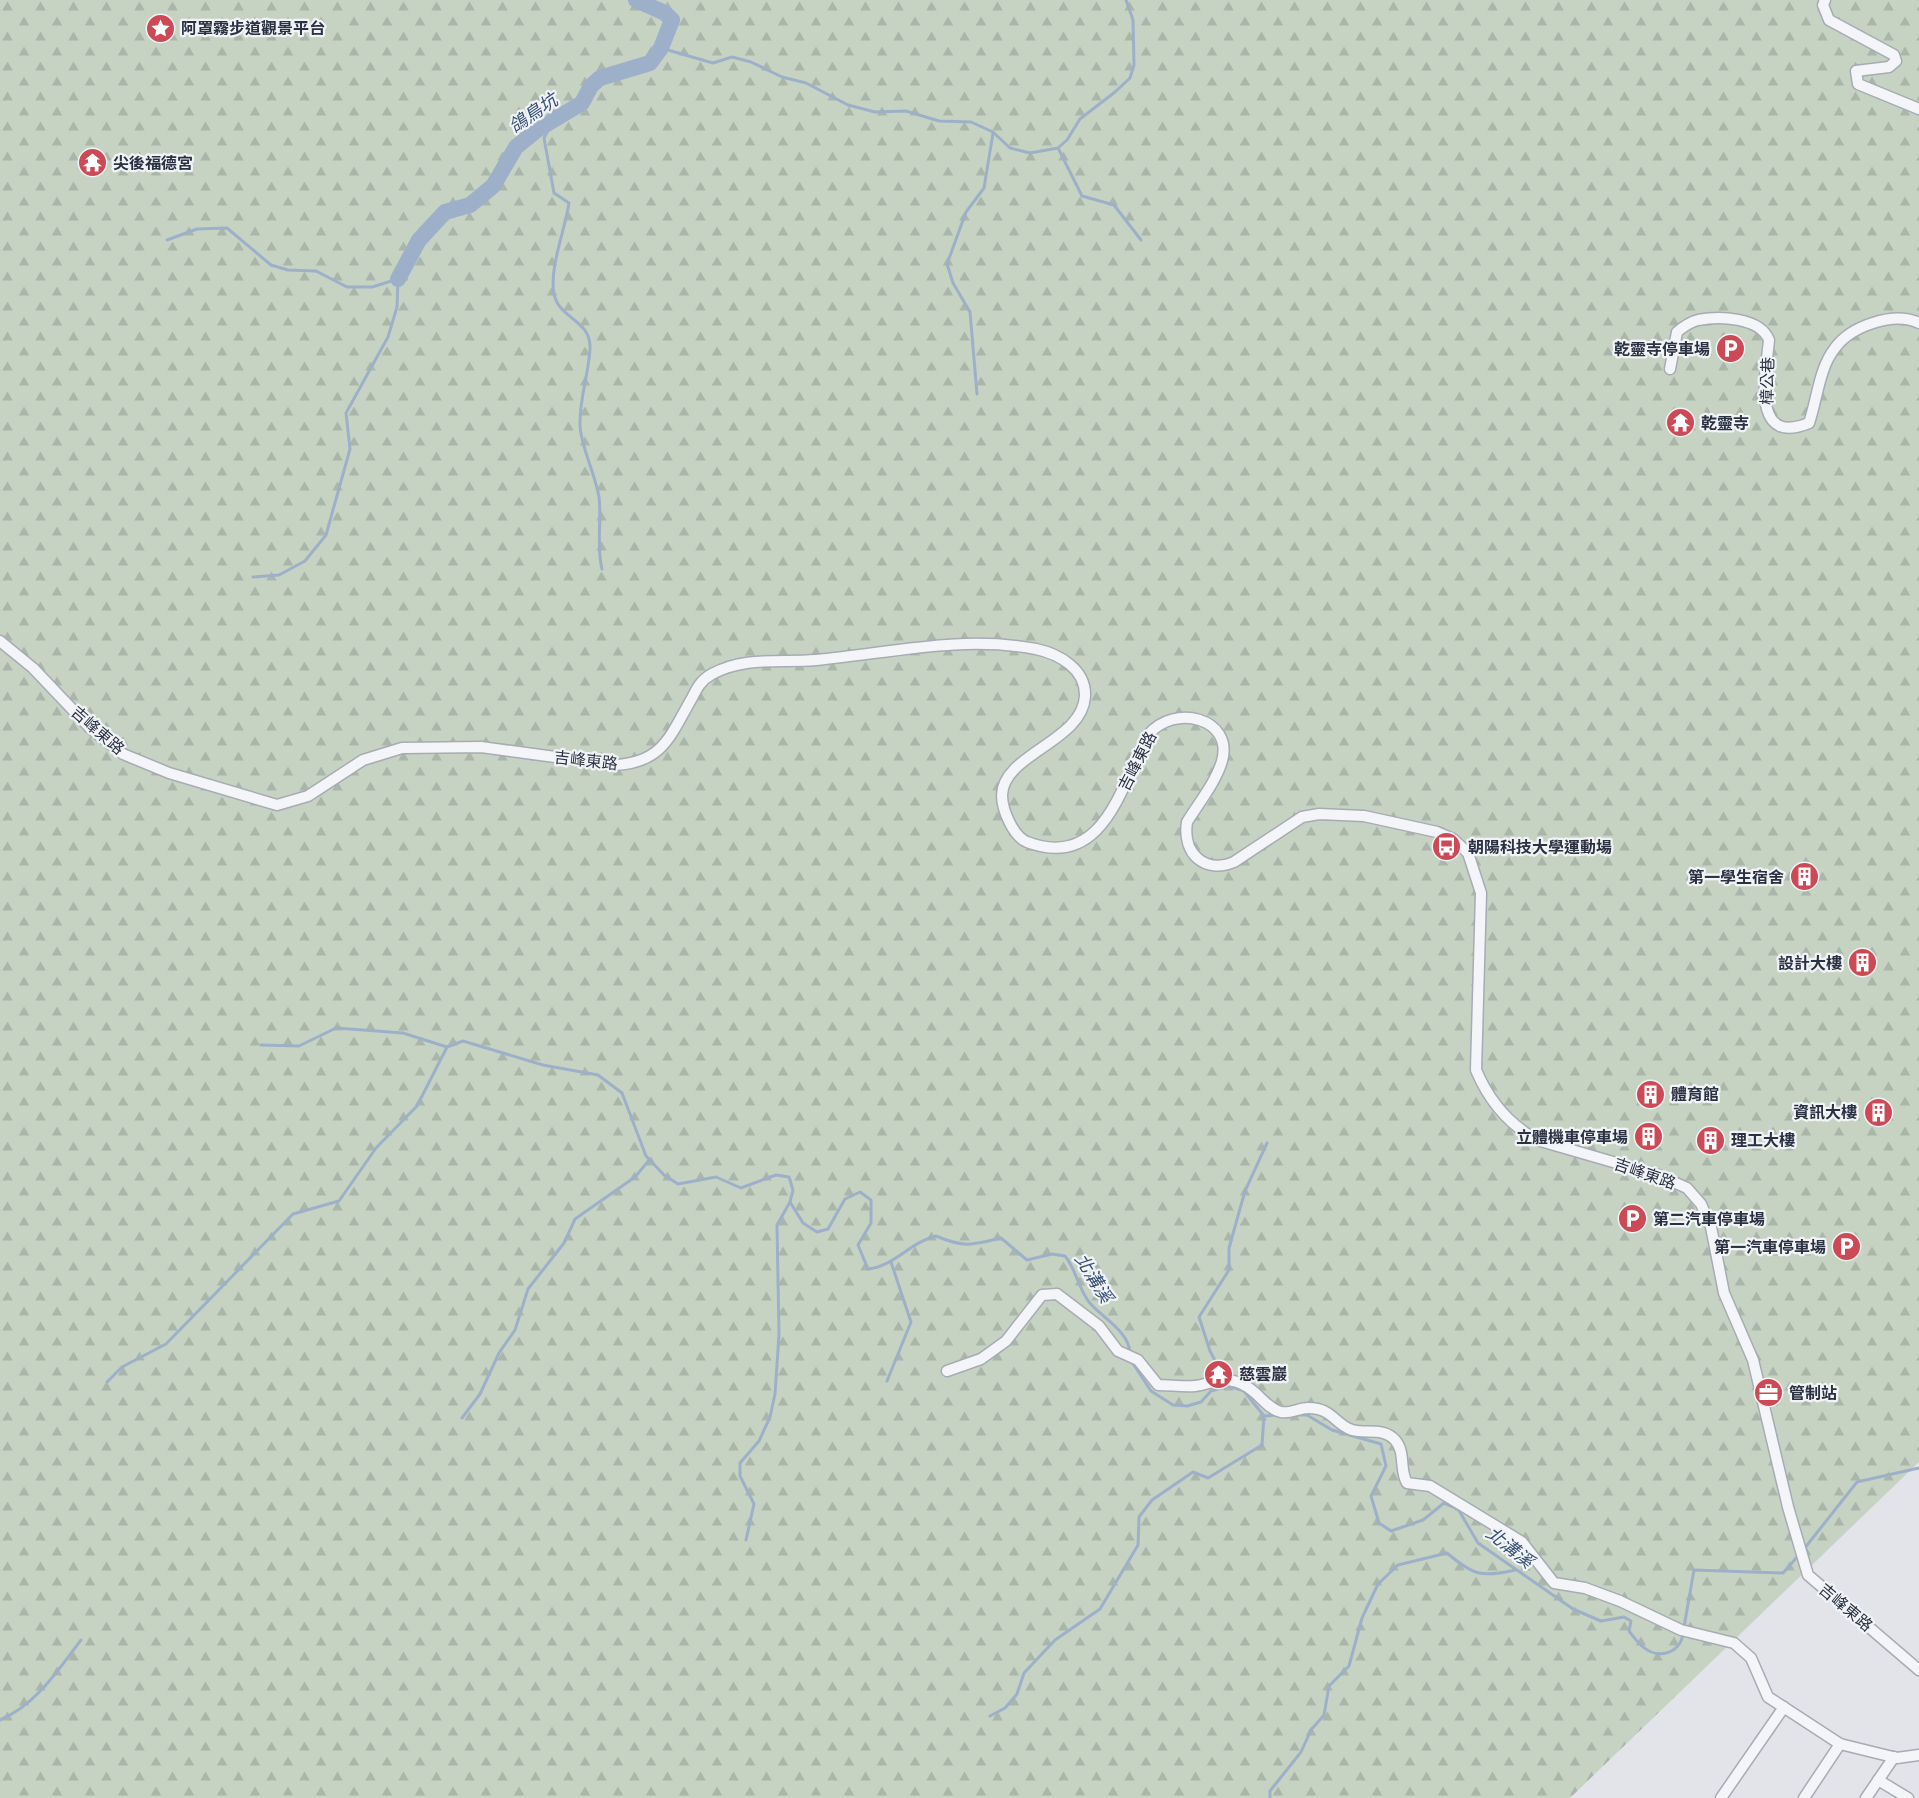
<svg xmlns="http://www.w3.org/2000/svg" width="1919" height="1798" viewBox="0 0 1919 1798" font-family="'Archivo Narrow','Noto Sans TC',sans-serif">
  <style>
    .forest { fill: url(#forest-firs) }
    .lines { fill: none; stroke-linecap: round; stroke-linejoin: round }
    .stream { stroke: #9eb0c9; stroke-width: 3 }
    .river { stroke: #9eb0c9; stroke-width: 16 }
    .street-casing { stroke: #a7abb4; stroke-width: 13 }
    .street { stroke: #f4f5f8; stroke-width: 10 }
    .labels { text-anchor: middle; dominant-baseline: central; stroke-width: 4.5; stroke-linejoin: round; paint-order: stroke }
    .poi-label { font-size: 16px; font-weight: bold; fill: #2a3141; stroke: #f1f3f7; text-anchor: start }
    .street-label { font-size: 16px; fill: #2a3141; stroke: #f1f3f7 }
    .water-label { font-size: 18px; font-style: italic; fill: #354e74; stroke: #f1f3f7 }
  </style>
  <defs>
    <pattern id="forest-firs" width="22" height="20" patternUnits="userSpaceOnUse" patternTransform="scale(1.5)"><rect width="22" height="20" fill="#c6d3c3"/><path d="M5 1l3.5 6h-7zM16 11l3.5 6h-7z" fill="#aab6a9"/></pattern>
  </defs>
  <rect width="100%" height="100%" fill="#e2e4ea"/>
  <polygon class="forest" points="0,0 1919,0 1919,1462 1570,1798 0,1798"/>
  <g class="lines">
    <g class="stream">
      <polyline points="661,48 713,63 732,57 751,62 782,77 806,83 848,105 875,112 906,111 939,121 971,122 993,132 1010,148 1030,153 1058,148 1067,140 1080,119 1115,92 1130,78 1134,65 1133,20 1126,0"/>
      <path d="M 553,121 L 544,138 L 554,193 L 569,203 C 565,230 549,268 554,294 C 559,319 591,320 590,348 C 589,374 579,399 580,426 C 582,450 595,473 599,497 C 602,521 596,546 602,569"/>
      <polyline points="1058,148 1082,196 1114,205 1141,240"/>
      <polyline points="167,240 197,229 227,228 271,265 288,270 316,271 347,287 372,287 398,279 397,307 388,337 346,413 350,449 326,535 305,561 279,575 253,577"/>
      <polyline points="977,394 970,312 953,283 947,264 966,212 984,188 993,133"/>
      <polyline points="261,1045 299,1046 336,1028 403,1033 447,1047"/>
      <polyline points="1130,1359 1151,1391 1173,1405 1187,1406 1201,1402 1211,1391 1229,1386 1244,1391 1264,1416 1278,1415"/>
      <polyline points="1224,1378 1210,1351 1199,1317 1229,1270 1229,1248 1245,1191 1267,1143"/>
      <polyline points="887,1381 911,1322 891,1262"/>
      <path d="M 107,1382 L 122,1367 L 166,1344 L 293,1214 L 339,1201 L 376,1148 L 417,1106 L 447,1047 L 463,1041 L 543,1065 L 598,1075 L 622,1093 L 646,1156 L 664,1175 L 678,1184 L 716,1177 L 741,1188 L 776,1175 L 789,1177 L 793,1190 L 790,1202 L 803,1223 L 817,1232 L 828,1229 L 845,1199 L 860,1192 L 871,1200 L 871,1223 L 858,1245 L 868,1269 C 895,1266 910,1242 936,1236 C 964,1248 973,1245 1001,1238 L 1027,1260 L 1052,1254 L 1065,1256 C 1076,1269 1078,1288 1089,1302 C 1101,1317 1129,1331 1130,1353"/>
      <path d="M 1296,1415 L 1307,1415 L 1332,1430 L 1381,1444 L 1386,1466 L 1371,1496 L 1379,1523 L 1391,1531 L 1423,1520 L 1444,1503 L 1458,1509 L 1478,1543 L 1573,1609 L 1601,1621 L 1624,1617 L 1631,1621 L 1629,1631 C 1633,1636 1637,1642 1642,1646 C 1657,1660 1680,1654 1683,1634"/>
      <polyline points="462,1418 480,1394 499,1353 515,1330 528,1289 564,1243 575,1219 635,1177 650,1159"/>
      <polyline points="746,1540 754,1504 740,1476 740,1463 759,1441 770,1417 775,1394 779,1335 777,1225 790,1202"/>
      <polyline points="1804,1549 1857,1482 1919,1468"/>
      <polyline points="1684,1627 1694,1570 1783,1573 1798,1556"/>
      <polyline points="990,1716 1005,1708 1017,1694 1024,1673 1055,1640 1100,1609 1138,1545 1139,1517 1152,1500 1193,1472 1208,1478 1262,1445 1264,1416"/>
      <path d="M 0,1720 C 36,1705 58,1670 81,1640"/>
      <path d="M 1270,1798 L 1270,1791 L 1301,1752 L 1311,1730 L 1324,1715 L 1329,1686 L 1349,1666 L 1362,1618 L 1378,1584 L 1398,1565 L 1447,1553 C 1473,1575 1481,1578 1515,1570"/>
    </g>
    <polyline class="river" points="398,279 419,240 445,212 470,205 493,186 516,147 537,130 582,103 591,86 600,78 650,63 661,48 672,20 665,13 636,0"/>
    <defs>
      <g id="street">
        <polyline points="1825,0 1823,5 1829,20 1894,55 1896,61 1889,67 1856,71 1858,84 1919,109"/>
        <path d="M 1670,369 L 1677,332 C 1683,327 1690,322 1698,320 C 1719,316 1760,317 1769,340 C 1766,373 1750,447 1809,423 C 1817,400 1819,368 1835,348 C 1851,326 1894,311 1919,323"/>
        <path d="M 0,641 L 33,668 L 91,729 L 123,754 L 169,773 L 277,805 L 308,796 L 363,760 L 402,748 L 481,747 L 614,765 C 663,763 670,736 692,698 C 697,688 701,680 712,674 C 745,656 780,663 816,660 C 890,653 962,635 1036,649 C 1059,654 1086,669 1085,696 C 1083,741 1003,754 1002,795 C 1002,810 1013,836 1027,842 C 1104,871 1121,785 1148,735 C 1174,703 1234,718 1222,761 C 1216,782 1198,804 1187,822 C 1182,854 1205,874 1234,862 L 1302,817 L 1319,814 L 1364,816 L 1437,832 L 1453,839 L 1468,853 L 1481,893 L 1476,1070 C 1489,1101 1508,1124 1537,1140 L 1658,1175 L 1687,1188 L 1701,1204 L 1711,1227 L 1724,1293 L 1753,1360 L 1788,1507 L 1808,1575 L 1919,1670"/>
        <path d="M 947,1371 L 981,1359 L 1006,1341 L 1042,1295 L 1057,1294 L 1099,1326 L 1118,1351 L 1138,1360 L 1158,1385 C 1170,1385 1183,1387 1195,1386 C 1206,1385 1216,1379 1227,1380 C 1255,1382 1264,1409 1281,1412 C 1290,1414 1299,1408 1308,1408 C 1333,1408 1334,1424 1352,1430 C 1367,1434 1383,1427 1395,1440 C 1406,1452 1399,1470 1407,1483 L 1430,1486 L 1522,1542 L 1554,1583 L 1585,1588 L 1620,1601 L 1681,1630 L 1734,1643 L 1751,1658 L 1768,1697 L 1840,1744 L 1897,1758 L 1919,1755"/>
        <polyline points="1878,1780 1908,1798"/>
        <polyline points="1721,1798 1784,1707"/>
        <polyline points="1804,1798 1840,1744"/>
        <polyline points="1866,1798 1894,1757"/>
      </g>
    </defs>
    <use href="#street" class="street-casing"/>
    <use href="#street" class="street"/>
  </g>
  <defs>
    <symbol id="sight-disc" viewBox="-11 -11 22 22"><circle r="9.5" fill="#cb4a56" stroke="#f1f3f7"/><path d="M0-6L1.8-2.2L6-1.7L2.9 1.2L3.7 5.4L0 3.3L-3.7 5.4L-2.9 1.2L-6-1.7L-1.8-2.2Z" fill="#fff"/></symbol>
    <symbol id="temple-disc" viewBox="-11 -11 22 22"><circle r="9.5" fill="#cb4a56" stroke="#f1f3f7"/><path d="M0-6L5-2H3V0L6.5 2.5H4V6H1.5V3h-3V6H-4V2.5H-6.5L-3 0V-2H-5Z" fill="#fff"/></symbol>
    <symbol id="parking-disc" viewBox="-11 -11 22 22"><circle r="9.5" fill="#cb4a56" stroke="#f1f3f7"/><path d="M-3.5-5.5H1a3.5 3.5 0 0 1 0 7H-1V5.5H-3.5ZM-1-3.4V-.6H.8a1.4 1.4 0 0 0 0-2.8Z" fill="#fff"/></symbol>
    <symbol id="bus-disc" viewBox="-11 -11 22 22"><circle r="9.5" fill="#cb4a56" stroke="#f1f3f7"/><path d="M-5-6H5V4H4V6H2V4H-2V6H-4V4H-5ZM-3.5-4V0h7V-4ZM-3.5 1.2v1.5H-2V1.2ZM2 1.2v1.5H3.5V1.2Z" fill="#fff"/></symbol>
    <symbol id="building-disc" viewBox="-11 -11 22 22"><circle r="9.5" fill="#cb4a56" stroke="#f1f3f7"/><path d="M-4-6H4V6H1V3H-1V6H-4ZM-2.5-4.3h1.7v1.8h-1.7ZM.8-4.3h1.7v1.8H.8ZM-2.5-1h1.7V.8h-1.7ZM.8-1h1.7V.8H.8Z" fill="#fff"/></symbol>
    <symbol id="office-disc" viewBox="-11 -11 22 22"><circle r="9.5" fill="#cb4a56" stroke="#f1f3f7"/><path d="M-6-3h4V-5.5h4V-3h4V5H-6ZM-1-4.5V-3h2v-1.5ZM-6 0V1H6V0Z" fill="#fff"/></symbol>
  </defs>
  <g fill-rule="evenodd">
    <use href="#sight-disc" x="144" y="12" width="33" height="33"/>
    <use href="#temple-disc" x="76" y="146" width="33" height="33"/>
    <use href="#parking-disc" x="1714" y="332" width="33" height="33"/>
    <use href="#temple-disc" x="1664" y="406" width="33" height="33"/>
    <use href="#bus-disc" x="1430" y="830" width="33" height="33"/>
    <use href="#building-disc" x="1788" y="860" width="33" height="33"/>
    <use href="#building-disc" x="1846" y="946" width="33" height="33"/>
    <use href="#building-disc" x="1634" y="1078" width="33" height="33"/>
    <use href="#building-disc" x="1862" y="1096" width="33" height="33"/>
    <use href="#building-disc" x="1632" y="1120" width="33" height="33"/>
    <use href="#building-disc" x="1694" y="1124" width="33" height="33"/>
    <use href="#parking-disc" x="1616" y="1202" width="33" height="33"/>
    <use href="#parking-disc" x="1830" y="1230" width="33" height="33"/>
    <use href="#temple-disc" x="1202" y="1358" width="33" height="33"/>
    <use href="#office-disc" x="1752" y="1376" width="33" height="33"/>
  </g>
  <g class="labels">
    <g class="poi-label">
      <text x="181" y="28">阿罩霧步道觀景平台</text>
      <text x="113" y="163">尖後福德宮</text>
      <text x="1710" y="349" text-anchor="end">乾靈寺停車場</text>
      <text x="1701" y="423">乾靈寺</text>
      <text x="1468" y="847">朝陽科技大學運動場</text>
      <text x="1784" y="877" text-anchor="end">第一學生宿舍</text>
      <text x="1842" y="963" text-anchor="end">設計大樓</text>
      <text x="1671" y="1094">體育館</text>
      <text x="1857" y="1112" text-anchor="end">資訊大樓</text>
      <text x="1628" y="1137" text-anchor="end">立體機車停車場</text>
      <text x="1731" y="1140">理工大樓</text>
      <text x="1653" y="1219">第二汽車停車場</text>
      <text x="1826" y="1247" text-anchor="end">第一汽車停車場</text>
      <text x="1239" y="1374">慈雲巖</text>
      <text x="1789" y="1393">管制站</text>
    </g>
    <g class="street-label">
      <text transform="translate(1767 381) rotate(-89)">樟公巷</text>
      <text transform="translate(98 730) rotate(41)">吉峰東路</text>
      <text transform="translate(586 760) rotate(6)">吉峰東路</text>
      <text transform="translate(1137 761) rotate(-63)">吉峰東路</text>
      <text transform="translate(1645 1173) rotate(19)">吉峰東路</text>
      <text transform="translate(1846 1607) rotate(40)">吉峰東路</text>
    </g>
    <g class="water-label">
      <text transform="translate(533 113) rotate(-34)">鴿鳥坑</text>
      <text transform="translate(1094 1278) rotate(58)">北溝溪</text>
      <text transform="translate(1510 1547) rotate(38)">北溝溪</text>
    </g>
  </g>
</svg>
